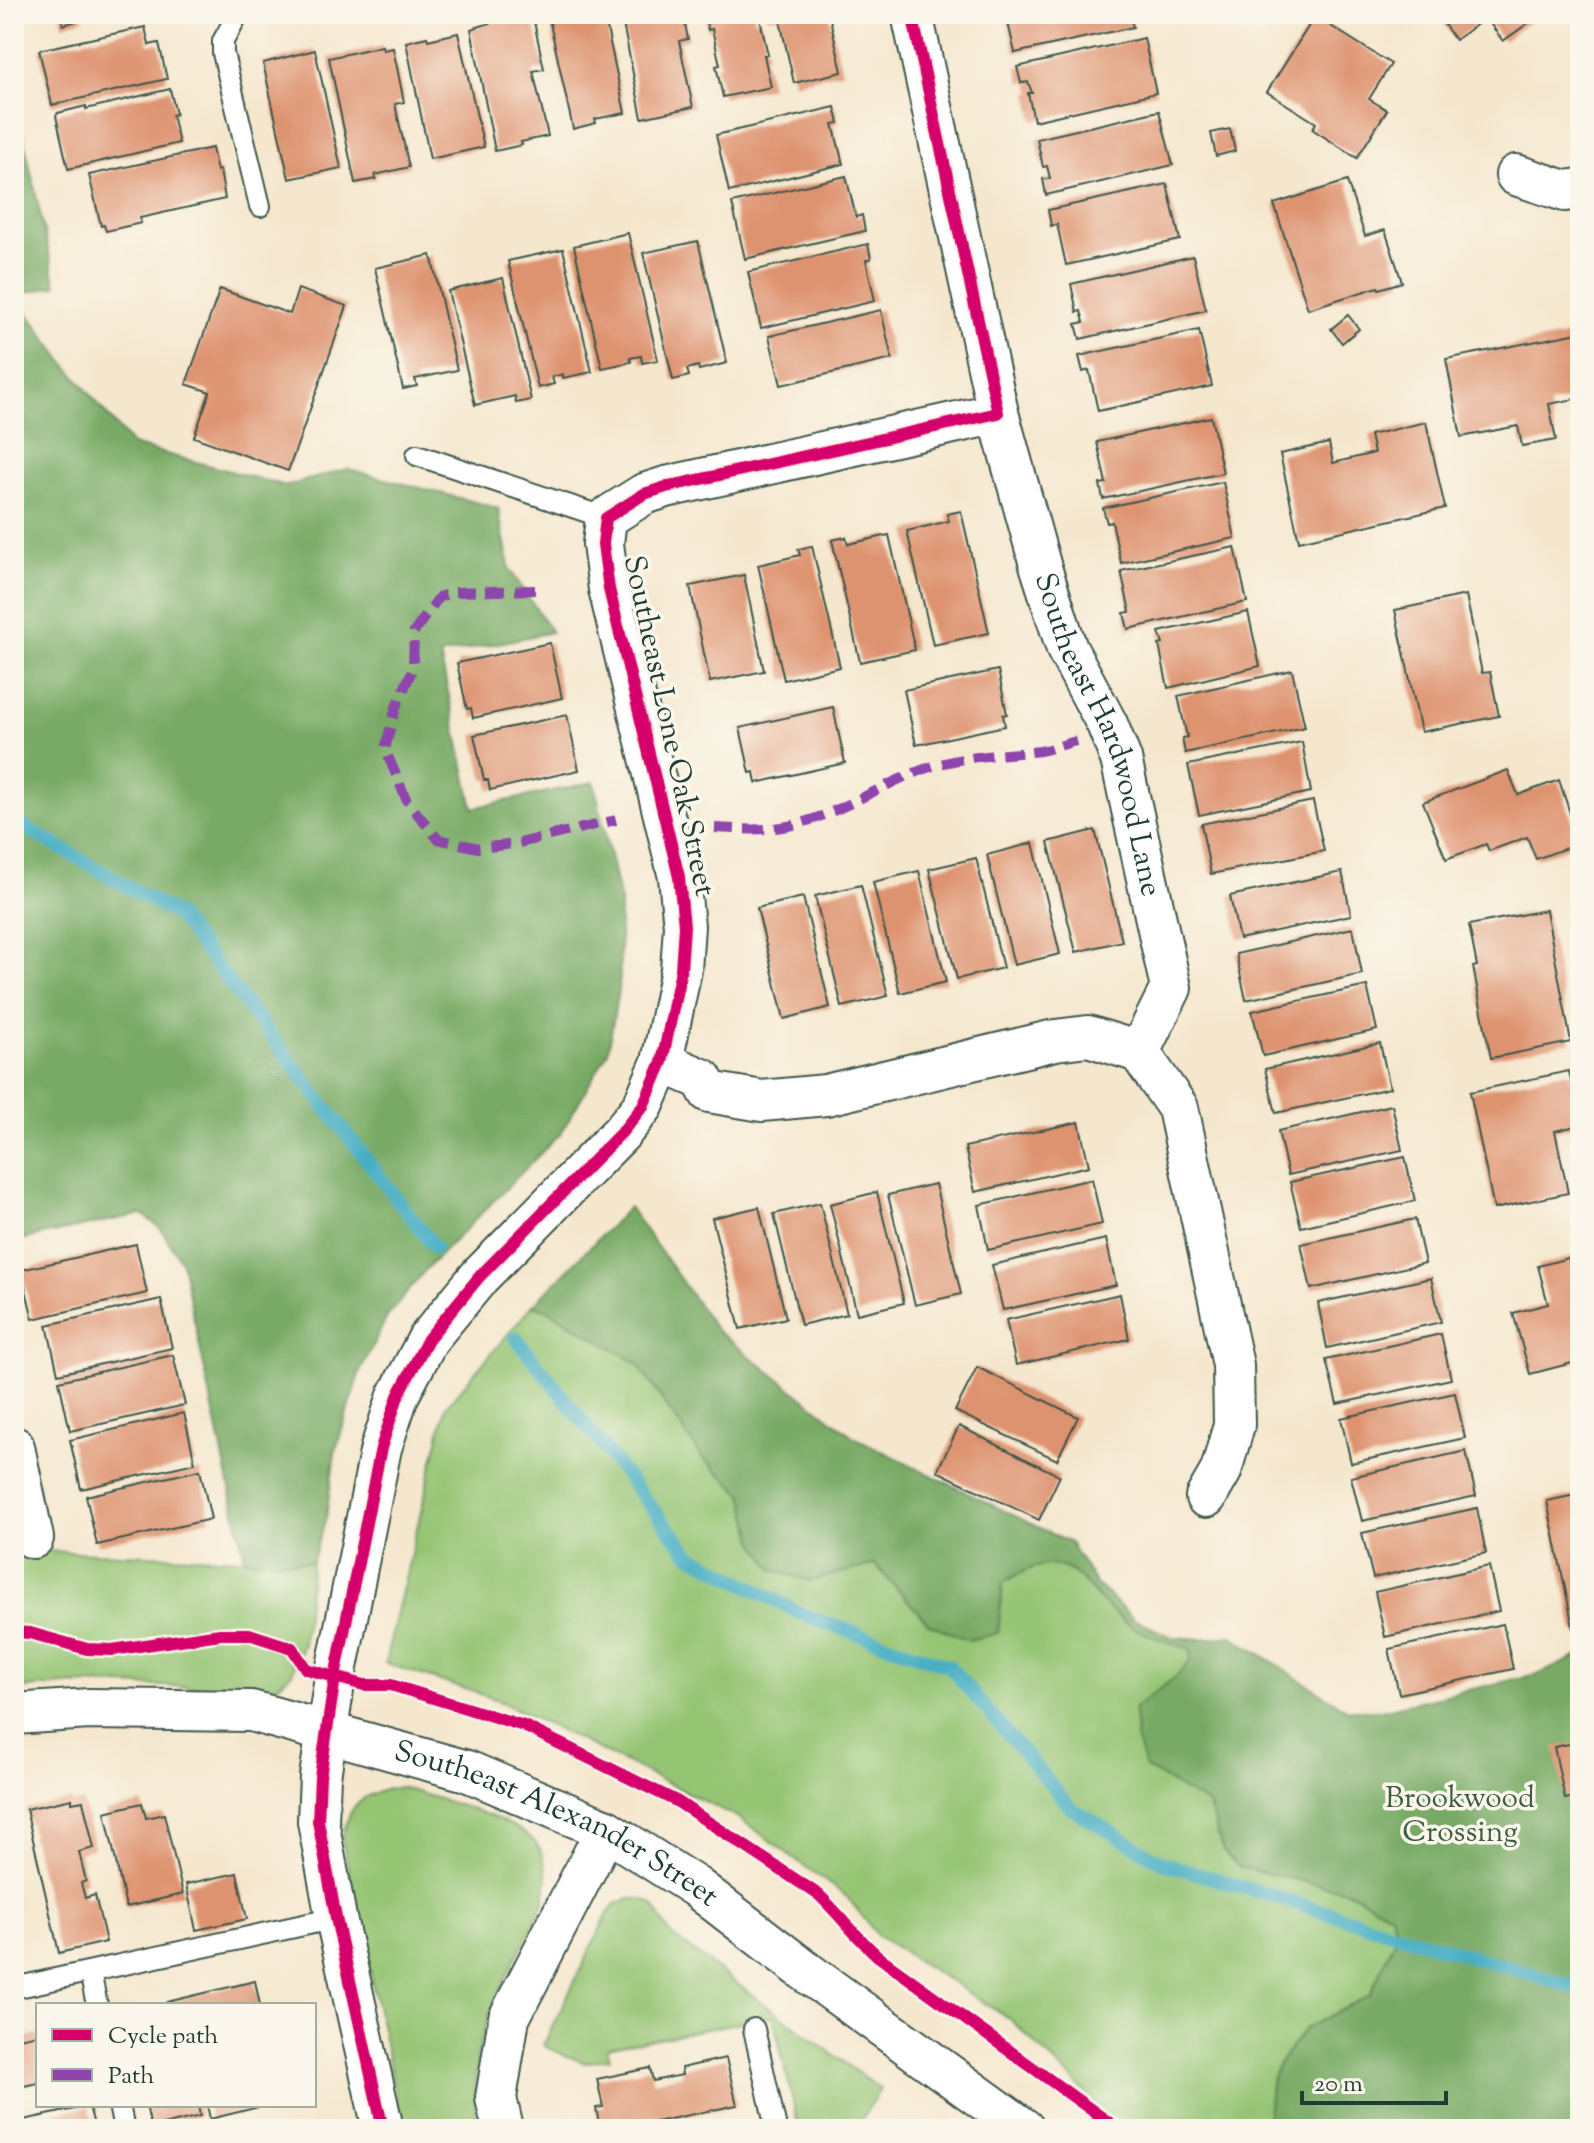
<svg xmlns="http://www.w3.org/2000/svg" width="1594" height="2143" viewBox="0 0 1594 2143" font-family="'Sorts Mill Goudy',serif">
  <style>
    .green { fill: #95c473; stroke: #5a8054; stroke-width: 2 }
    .forest { fill: #78aa65; stroke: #4c744c; stroke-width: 2 }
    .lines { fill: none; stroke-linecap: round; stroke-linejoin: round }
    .stream { stroke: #44aec3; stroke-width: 14 }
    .building { fill: #de936f }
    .lane-casing { stroke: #3f564b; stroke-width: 24 }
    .street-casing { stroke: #3f564b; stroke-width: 44 }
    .lane { stroke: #fff; stroke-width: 20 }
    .street { stroke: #fff; stroke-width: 40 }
    .quiet { stroke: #8e44ad; stroke-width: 10; stroke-dasharray: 20 10; stroke-linecap: butt }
    .cycleway-casing { stroke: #fbf7ec; stroke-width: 17 }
    .cycleway { stroke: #d6006c; stroke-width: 12 }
    .labels { text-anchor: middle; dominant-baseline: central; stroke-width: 7; stroke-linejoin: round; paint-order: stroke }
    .street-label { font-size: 30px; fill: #1f3d34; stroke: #fbf7ec }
    .park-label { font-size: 30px; fill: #3c5f44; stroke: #fbf7ec }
  </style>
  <rect width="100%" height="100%" fill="#fbf7ec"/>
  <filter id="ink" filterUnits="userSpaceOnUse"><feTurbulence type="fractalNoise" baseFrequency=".0125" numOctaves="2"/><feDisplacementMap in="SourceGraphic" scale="16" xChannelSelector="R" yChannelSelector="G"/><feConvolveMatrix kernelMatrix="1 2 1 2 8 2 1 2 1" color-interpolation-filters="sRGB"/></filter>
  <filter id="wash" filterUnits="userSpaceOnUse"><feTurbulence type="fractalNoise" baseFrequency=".006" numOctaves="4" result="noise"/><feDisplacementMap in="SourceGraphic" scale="32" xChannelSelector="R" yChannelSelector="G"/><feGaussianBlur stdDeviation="1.8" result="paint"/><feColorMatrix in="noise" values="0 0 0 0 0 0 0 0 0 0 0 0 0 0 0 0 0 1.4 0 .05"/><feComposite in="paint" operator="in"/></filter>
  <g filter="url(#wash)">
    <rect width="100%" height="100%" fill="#f5e7ce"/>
    <g class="green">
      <path d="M 533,1305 L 546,1309 L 637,1363 L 702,1457 L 743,1494 L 754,1540 L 810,1581 L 875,1564 L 929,1624 L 998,1632 L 1003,1583 C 1077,1535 1078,1592 1132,1627 C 1148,1637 1172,1642 1190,1649 L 1191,1658 L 1178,1675 L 1135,1708 L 1145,1767 L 1209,1805 L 1223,1851 L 1239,1867 L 1347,1891 L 1391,1914 L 1397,1934 L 1370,1995 L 1305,2029 L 1277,2067 L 1271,2083 L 1267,2129 L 1123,2129 L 1010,2019 L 878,1936 L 847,1897 L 739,1818 L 495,1699 L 385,1663 L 446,1406 Z"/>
      <polygon points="47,1551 312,1562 303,1644 292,1673 273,1690 250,1692 201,1687 77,1684 14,1689 14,1557"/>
      <path d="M 400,1787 C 432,1798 520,1818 537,1845 C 549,1864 548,1884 543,1905 C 507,1980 460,2043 479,2129 L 403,2129 L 342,1839 C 350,1800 362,1794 400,1787 Z"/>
      <path d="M 628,1899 C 662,1897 654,1914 670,1933 C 674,1938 681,1942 686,1946 L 880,2089 L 856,2129 L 799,2129 L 773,2016 L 607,2048 L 610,2058 L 585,2063 L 543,2046 L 608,1913 L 616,1904 Z"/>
    </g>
    <g class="forest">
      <polygon points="14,94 56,286 15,295 62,360 132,445 286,486 347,469 498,508 510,570 552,632 440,655 473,808 594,782 620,901 620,978 608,1052 561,1133 426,1269 387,1317 360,1371 347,1413 335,1453 326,1518 312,1562 245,1559 182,1263 161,1229 142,1214 14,1241"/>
      <path d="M 629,1207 L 716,1330 L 854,1437 L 1070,1543 L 1096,1584 L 1135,1620 L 1172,1637 L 1201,1639 L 1232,1636 L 1348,1710 L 1381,1710 L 1542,1673 L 1580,1655 L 1580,2129 L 1267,2129 L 1271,2083 L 1277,2067 L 1305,2029 L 1370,1995 L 1397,1934 L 1391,1914 L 1347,1891 L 1239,1867 L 1223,1851 L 1209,1805 L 1145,1767 L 1136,1738 L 1135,1708 L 1178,1675 L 1191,1659 L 1190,1649 C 1171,1642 1148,1637 1132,1627 C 1078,1592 1077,1535 1003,1583 L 998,1633 L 969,1640 L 929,1624 L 875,1564 L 810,1581 L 773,1570 L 754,1540 L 743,1494 L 702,1457 L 637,1363 L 546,1309 L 533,1305 Z"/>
    </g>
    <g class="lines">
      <g class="stream">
        <polyline points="14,821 177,915 435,1248"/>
        <polyline points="516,1338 689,1554 801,1614 949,1666 1071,1808 1163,1863 1580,1989"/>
      </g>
    </g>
    <g id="blocks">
      <g class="building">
        <polygon points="61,14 82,14 83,19 63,25"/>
        <polygon points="520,14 522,19 533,17 544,69 533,71 548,136 521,142 522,145 495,151 471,29"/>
        <polygon points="548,14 604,14 625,113 595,119 596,123 573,129"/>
        <polygon points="621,14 683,14 688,39 679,41 693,107 642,118"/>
        <polygon points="704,14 754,14 755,20 760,19 768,55 764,55 771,87 723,97 716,66 720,65 712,29 708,30"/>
        <polygon points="767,14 829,14 842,72 794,83 779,16 768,18"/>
        <polygon points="1006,14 1130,14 1133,27 1015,53"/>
        <polygon points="1437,14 1541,14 1503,41 1486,18 1455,40"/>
        <polygon points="1315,16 1391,64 1369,99 1387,110 1357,158 1312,129 1316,123 1267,92"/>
        <polygon points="145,27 149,45 159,43 167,79 52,105 39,50"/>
        <polygon points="458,33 484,147 430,159 406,42 427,37 428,40"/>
        <polygon points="1144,38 1156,93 1034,121 1028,93 1032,93 1028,82 1021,83 1017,67"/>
        <polygon points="382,46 383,50 393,48 404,102 395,104 409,167 375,175 376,179 355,183 329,58"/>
        <polygon points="315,50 341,168 289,179 263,63"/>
        <polygon points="170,89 176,114 172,115 179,143 68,169 56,116 58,113 86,106 86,109"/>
        <polygon points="835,107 839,123 833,124 843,164 729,192 716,135"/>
        <polygon points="1159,111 1173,165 1046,195 1043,179 1050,178 1047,166 1043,167 1037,139"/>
        <polygon points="1230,129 1235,151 1216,156 1211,133"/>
        <polygon points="212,148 217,171 220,170 225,199 140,218 141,223 106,231 104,225 101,226 89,175"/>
        <polygon points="846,176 856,217 862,215 865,231 745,259 732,203"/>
        <polygon points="1347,181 1365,236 1385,230 1402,282 1379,289 1378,287 1308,309 1274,204"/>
        <polygon points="1167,184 1180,240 1066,265 1057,224 1051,226 1048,210"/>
        <polygon points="628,233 658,360 642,363 641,356 630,358 631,362 602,368 574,246"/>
        <polygon points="698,241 727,363 699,370 698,366 687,369 689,376 673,380 643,253"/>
        <polygon points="868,244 871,259 866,260 875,301 761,328 748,272"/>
        <polygon points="563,249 592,372 563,378 563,374 552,377 554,384 538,388 508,261"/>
        <polygon points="431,255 457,370 415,379 417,386 403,389 375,268"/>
        <polygon points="1193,256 1206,310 1080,339 1076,324 1084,322 1081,311 1077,312 1071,284"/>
        <polygon points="503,278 531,400 516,403 515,396 475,405 448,291"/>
        <polygon points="220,289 290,314 298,289 347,306 288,471 194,437 210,392 186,384"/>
        <polygon points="881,310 892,359 781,385 769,336"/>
        <polygon points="1348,315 1359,329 1342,343 1331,329"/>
        <polygon points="1199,330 1212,386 1098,411 1089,370 1083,372 1079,356"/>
        <polygon points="1578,333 1580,398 1549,404 1556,440 1522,446 1518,426 1461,437 1446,359"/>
        <polygon points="1211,417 1223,473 1103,499 1100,484 1106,483 1097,442"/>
        <polygon points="1426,422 1445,508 1299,541 1280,454 1329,443 1333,463 1374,453 1370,435"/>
        <polygon points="1223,482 1235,538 1121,563 1112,522 1107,523 1103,508"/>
        <polygon points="961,511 989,633 933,645 907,531 949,521 947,514"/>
        <polygon points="889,535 915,650 860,662 832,540 846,537 848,544"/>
        <polygon points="812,546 840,667 784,680 758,565 800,555 798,549"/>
        <polygon points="1235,547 1247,602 1128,629 1124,613 1130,612 1121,571"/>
        <polygon points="744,575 764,671 710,682 690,586"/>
        <polygon points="1466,595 1482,673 1490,672 1499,716 1421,732 1395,610"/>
        <polygon points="1248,612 1260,666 1168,688 1159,645 1163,644 1159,632"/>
        <polygon points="550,643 562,698 473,718 471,708 467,709 457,663"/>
        <polygon points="998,670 1007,714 1003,715 1005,726 916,745 904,690"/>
        <polygon points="1292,670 1305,727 1185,753 1182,738 1187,737 1178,696"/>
        <polygon points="833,707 845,763 756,783 754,772 750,773 740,728"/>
        <polygon points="567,715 579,770 490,790 488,780 484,780 474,735"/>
        <polygon points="1302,742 1311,792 1199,815 1188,765"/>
        <polygon points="1508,770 1518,795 1559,780 1580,843 1536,859 1527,837 1489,851 1486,844 1446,859 1423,802"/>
        <polygon points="1313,801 1324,851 1211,874 1201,824"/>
        <polygon points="1095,830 1122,941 1076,952 1048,842"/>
        <polygon points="1033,843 1060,954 1014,965 987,855"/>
        <polygon points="976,858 1003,968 957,979 929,869"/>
        <polygon points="919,871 946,982 900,993 873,882"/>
        <polygon points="1342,872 1351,915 1239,939 1230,896"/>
        <polygon points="861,885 888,996 842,1007 815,896"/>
        <polygon points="803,897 830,1007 784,1019 757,908"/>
        <polygon points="1546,910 1571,1042 1491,1058 1473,967 1477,966 1469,925"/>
        <polygon points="1353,928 1362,974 1246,1000 1236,954"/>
        <polygon points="1367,986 1377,1030 1263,1056 1252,1011"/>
        <polygon points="1380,1043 1390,1088 1276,1113 1265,1069"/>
        <polygon points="1569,1071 1580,1125 1555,1131 1568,1193 1494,1209 1470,1092"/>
        <polygon points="1392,1105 1402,1150 1288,1175 1278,1131"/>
        <polygon points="1079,1122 1089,1166 975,1192 965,1147"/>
        <polygon points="1405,1157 1415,1201 1301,1227 1290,1182"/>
        <polygon points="1092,1179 1102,1224 988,1250 979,1205"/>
        <polygon points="935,1184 961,1294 915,1305 888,1195"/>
        <polygon points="877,1192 904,1303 857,1314 830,1204"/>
        <polygon points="820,1203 847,1314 801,1325 774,1214"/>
        <polygon points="759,1207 786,1318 740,1329 712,1218"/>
        <polygon points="1415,1219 1425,1263 1311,1289 1301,1244"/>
        <polygon points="1106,1239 1116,1285 1003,1310 992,1265"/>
        <polygon points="136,1244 147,1293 33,1319 21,1270"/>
        <polygon points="1580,1255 1580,1361 1530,1374 1513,1313 1548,1304 1538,1266"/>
        <polygon points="1431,1278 1441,1322 1327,1348 1318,1303"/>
        <polygon points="1120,1294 1129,1339 1016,1365 1006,1320"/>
        <polygon points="161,1299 172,1348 58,1374 47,1325"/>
        <polygon points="1441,1334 1451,1379 1337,1404 1326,1360"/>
        <polygon points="173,1355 185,1405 70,1431 59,1381"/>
        <polygon points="977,1367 1078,1417 1057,1460 955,1411"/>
        <polygon points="1455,1393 1465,1438 1351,1463 1341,1418"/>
        <polygon points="184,1413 195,1463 81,1489 70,1440"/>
        <polygon points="959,1426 1060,1476 1039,1520 937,1471"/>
        <polygon points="1466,1451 1476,1496 1362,1521 1351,1477"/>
        <polygon points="200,1470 211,1519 97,1545 86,1496"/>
        <polygon points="1580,1494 1580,1631 1574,1632 1547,1501"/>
        <polygon points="1477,1508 1486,1553 1373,1578 1362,1533"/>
        <polygon points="1489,1566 1499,1611 1385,1637 1375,1592"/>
        <polygon points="1503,1624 1513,1669 1399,1694 1389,1649"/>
        <polygon points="1580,1742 1580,1796 1565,1799 1554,1747"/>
        <polygon points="72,1799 72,1803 83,1801 94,1848 79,1852 86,1881 81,1883 85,1898 95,1895 106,1942 59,1953 26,1809"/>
        <polygon points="142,1803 146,1818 164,1814 183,1894 126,1907 105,1812"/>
        <polygon points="237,1873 247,1919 196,1930 186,1884"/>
        <polygon points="255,1981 260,2005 168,2005 167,2002"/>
        <polygon points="38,2034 38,2083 14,2088 14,2039"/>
        <polygon points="726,2058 737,2105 622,2129 600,2129 596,2108 603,2107 597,2079 650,2068 653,2081 682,2075 681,2068"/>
        <polygon points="146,2105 198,2105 200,2116 151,2128"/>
        <polygon points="207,2105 262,2105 263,2106 210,2119"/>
        <polygon points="89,2106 95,2129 14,2129 14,2122"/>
      </g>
    </g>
  </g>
  <g filter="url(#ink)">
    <use href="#blocks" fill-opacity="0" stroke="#3f564b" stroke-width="2"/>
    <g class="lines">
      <defs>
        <g id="lane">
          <polyline points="238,14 223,41 223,53 260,206"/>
          <polyline points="417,455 606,518"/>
          <polyline points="90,1972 97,2005"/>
          <polyline points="14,1988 336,1918"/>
          <polyline points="754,2029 776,2129"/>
          <polyline points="119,2105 124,2129"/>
        </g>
        <g id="street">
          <polyline points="1516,175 1565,191 1580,189"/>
          <path id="s1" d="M 998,413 L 1041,568 L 1067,649 L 1107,724 L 1121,759 L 1129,796 L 1171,988 L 1139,1052"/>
          <polyline points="662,1062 702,1079 709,1092 762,1101 826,1095 1055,1040 1088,1036 1139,1052 1178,1108 1233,1365 1234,1425 1221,1471 1206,1497"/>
          <polyline points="14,1447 33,1538"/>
          <path id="s2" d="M 14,1714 L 89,1709 L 251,1711 L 467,1771 L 606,1830 L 696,1887 L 804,1970 L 1024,2129"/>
          <polyline points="383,2129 336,1918 318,1821 320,1777 335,1677 381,1448 398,1396 428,1339 480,1276 622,1132 643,1106 662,1062 681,970 684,926 679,877 609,589 603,544 606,518 644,494 666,487 998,413 912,14"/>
          <polyline points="503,2129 496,2098 509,2018 606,1830"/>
        </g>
      </defs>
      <use href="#lane" class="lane-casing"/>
      <use href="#street" class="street-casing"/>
      <use href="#lane" class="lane"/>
      <use href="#street" class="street"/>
      <g class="quiet">
        <polyline points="535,590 453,592 439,597 414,632 413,669 396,707 385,749 407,801 438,839 478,848 515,844 616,820"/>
        <path d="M 715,828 C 737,829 760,831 782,827 C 835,819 885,780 937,765 C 971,755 1005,755 1040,751 C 1052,749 1064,744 1076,741"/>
      </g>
      <defs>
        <g id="cycleway">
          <path d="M 14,1632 L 30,1633 L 87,1649 L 112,1650 L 220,1634 L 249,1634 L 292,1648 L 306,1669 L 364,1685 L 391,1685 L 524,1726 L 678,1802 L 819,1895 C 840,1915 857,1938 879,1957 L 1118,2129"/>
          <polyline points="383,2129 336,1918 318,1821 320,1777 335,1677 381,1448 398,1396 428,1339 480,1276 622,1132 643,1106 662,1062 681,970 684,926 679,877 609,589 603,544 606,518 644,494 666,487 998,413 912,14"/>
        </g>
      </defs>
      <use href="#cycleway" class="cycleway-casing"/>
      <use href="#cycleway" class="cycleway"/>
    </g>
  </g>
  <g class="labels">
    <g class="street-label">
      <text transform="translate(668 726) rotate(78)">Southeast Lone Oak Street</text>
      <text stroke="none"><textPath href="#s1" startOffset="338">Southeast Hardwood Lane</textPath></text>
      <text stroke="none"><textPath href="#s2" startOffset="564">Southeast Alexander Street</textPath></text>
    </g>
    <g class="park-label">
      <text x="1460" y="1799">Brookwood<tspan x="1460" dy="34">Crossing</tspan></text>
    </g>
  </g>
  <rect width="1594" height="2143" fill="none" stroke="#fbf7ec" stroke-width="48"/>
  <rect x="36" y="2003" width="280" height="104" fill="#fbf7ec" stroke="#a3ada2" stroke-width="2"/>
  <rect x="52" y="2029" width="40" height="12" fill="#d6006c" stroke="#a3ada2" stroke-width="2"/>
  <text x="108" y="2043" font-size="24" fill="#1f3d34">Cycle path</text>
  <rect x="52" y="2069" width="40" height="12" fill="#8e44ad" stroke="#a3ada2" stroke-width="2"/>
  <text x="108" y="2083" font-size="24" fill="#1f3d34">Path</text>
  <path d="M1302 2091v12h144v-12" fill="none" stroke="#1f3d34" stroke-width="4"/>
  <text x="1314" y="2091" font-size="24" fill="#1f3d34" stroke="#fbf7ec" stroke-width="6" paint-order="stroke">20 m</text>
</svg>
